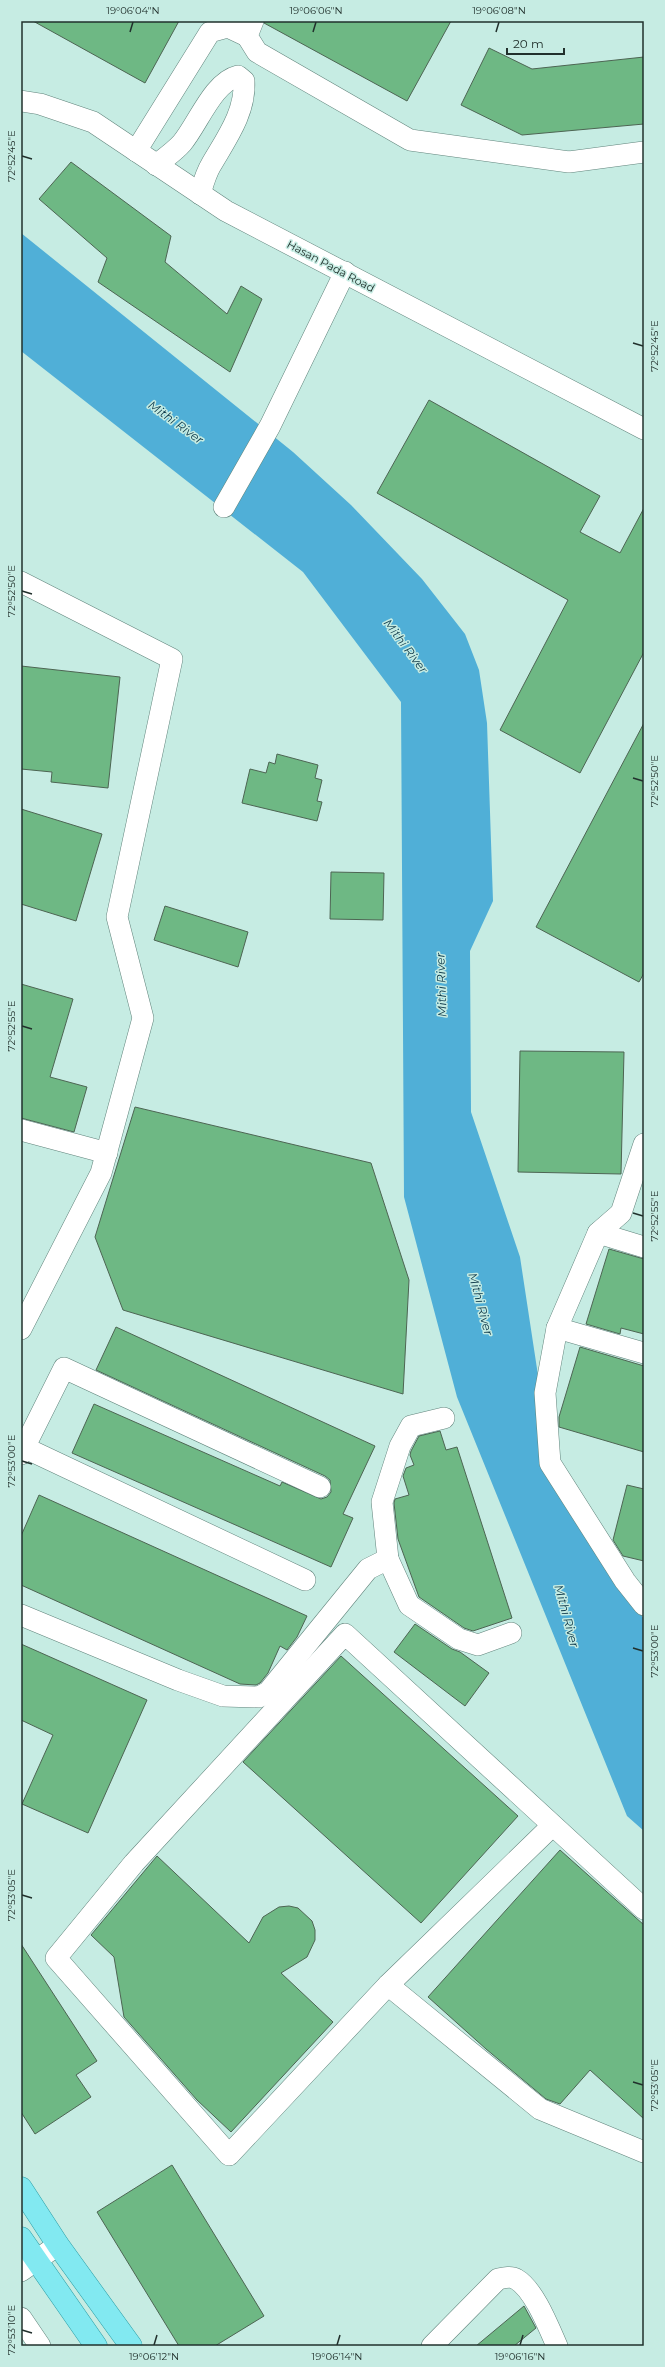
<svg xmlns="http://www.w3.org/2000/svg" width="665" height="2367" viewBox="0 0 665 2367" font-family="Montserrat,sans-serif">
  <style>
    .water { fill: #50afd7 }
    .building { fill: #6eb884; stroke: #4d6553 }
    .lines { fill: none; stroke-linecap: round; stroke-linejoin: round }
    .minor-casing { stroke: #61847c; stroke-width: 22 }
    .major-casing { stroke: #2a9ea6; stroke-width: 23 }
    .minor { stroke: #fff; stroke-width: 21 }
    .major { stroke: #82e9f1; stroke-width: 22 }
    .ticks { fill: none; stroke: #21302c; stroke-width: 1.5 }
    .labels { text-anchor: middle; dominant-baseline: central; stroke-width: 3; stroke-linejoin: round; paint-order: stroke }
    .street-label { font-size: 11px; fill: #21302c; stroke: #c6ece3 }
    .water-label { font-size: 12px; font-style: italic; fill: #0e394a; stroke: #c6ece3 }
    .neatline { fill: none; stroke: #21302c; stroke-width: 1.5 }
    .ticks-label { font-size: 10px; text-anchor: middle; fill: #21302c }
  </style>
  <rect width="100%" height="100%" fill="#c6ece3"/>
  <polygon class="water" points="21,233 293,452 351,505 422,579 465,634 479,670 487,723 493,901 470,951 471,1112 520,1257 555,1487 644,1619 644,1831 627,1816 457,1397 404,1197 401,702 303,572 21,351"/>
  <g class="building">
    <polygon points="33,21 179,21 145,83"/>
    <polygon points="265,21 451,21 407,101 264,23"/>
    <polygon points="489,48 532,69 644,57 644,124 522,135 461,105"/>
    <polygon points="71,162 171,236 165,262 227,314 241,286 262,299 230,372 98,282 107,258 39,199"/>
    <polygon points="429,400 600,496 580,532 620,553 644,508 644,652 580,773 500,730 568,600 377,493"/>
    <polygon points="21,666 120,677 108,788 51,782 52,772 21,769"/>
    <polygon points="644,723 644,973 639,982 536,927"/>
    <polygon points="277,754 318,765 315,778 322,780 317,801 322,802 317,821 242,803 250,769 266,773 269,762 275,764"/>
    <polygon points="21,809 102,834 76,921 21,904"/>
    <polygon points="331,872 384,873 383,920 330,919"/>
    <polygon points="165,906 248,932 238,967 154,940"/>
    <polygon points="21,984 73,999 50,1077 87,1087 74,1132 21,1118"/>
    <polygon points="520,1051 624,1052 621,1174 518,1172"/>
    <polygon points="135,1107 371,1163 409,1280 403,1394 123,1310 95,1237"/>
    <polygon points="609,1249 644,1259 644,1334 621,1328 620,1334 586,1324"/>
    <polygon points="116,1327 375,1446 343,1514 353,1518 331,1567 72,1453 94,1404 280,1486 282,1482 321,1499 327,1497 331,1492 330,1480 325,1476 96,1370"/>
    <polygon points="580,1347 644,1366 644,1452 559,1427 559,1417"/>
    <polygon points="440,1431 446,1450 457,1447 512,1618 473,1631 464,1628 419,1597 398,1539 394,1503 395,1499 409,1495 403,1476 406,1468 414,1465 410,1455 411,1451 419,1436"/>
    <polygon points="627,1485 644,1489 644,1561 623,1556 613,1540"/>
    <polygon points="39,1495 307,1616 297,1637 287,1650 280,1646 268,1673 260,1683 256,1685 240,1684 21,1585 21,1536"/>
    <polygon points="415,1624 452,1649 460,1652 489,1673 465,1706 394,1652"/>
    <polygon points="21,1644 147,1700 88,1833 22,1804 53,1735 21,1720"/>
    <polygon points="341,1656 518,1816 421,1923 243,1762"/>
    <polygon points="560,1850 644,1925 644,2119 590,2070 560,2104 546,2099 486,2049 428,1997"/>
    <polygon points="157,1856 249,1943 263,1917 279,1907 289,1906 298,1908 312,1921 315,1930 315,1940 307,1957 281,1973 333,2022 231,2132 197,2100 124,2017 114,1957 91,1935"/>
    <polygon points="21,1944 97,2061 76,2075 91,2097 35,2134 21,2112"/>
    <polygon points="172,2165 264,2316 215,2346 179,2346 97,2212"/>
    <polygon points="524,2306 536,2328 514,2346 476,2346"/>
  </g>
  <g class="lines">
    <defs>
      <g id="minor">
        <polyline points="253,21 247,36 257,52 410,140 569,162 644,152"/>
        <polyline points="21,101 40,104 93,122 226,211 644,429"/>
        <polyline points="136,151 210,32 228,27 247,36"/>
        <path d="M 156,165 C 165,158 175,151 182,143 C 198,124 213,82 238,76 L 244,81 C 246,112 226,139 211,165 C 206,173 203,184 200,194"/>
        <polyline points="224,507 270,426 345,272"/>
        <polyline points="21,582 172,659 117,917 143,1018 101,1173 21,1329"/>
        <polyline points="21,1130 107,1153"/>
        <polyline points="644,1144 621,1213 598,1233 557,1328 545,1393 550,1463 625,1581 644,1605"/>
        <polyline points="598,1233 644,1247"/>
        <polyline points="557,1328 644,1353"/>
        <polyline points="21,1446 305,1580"/>
        <polyline points="21,1454 64,1368 320,1487"/>
        <polyline points="388,1559 382,1502 400,1446 411,1426 444,1418"/>
        <polyline points="21,1615 178,1680 223,1696 259,1697 268,1692 368,1569 388,1559 409,1605 459,1639 478,1645 511,1633"/>
        <polyline points="552,1826 388,1985 540,2109 644,2152"/>
        <polyline points="388,1985 229,2155 56,1958 134,1863 345,1634 644,1909"/>
        <polyline points="21,2271 58,2245"/>
        <polyline points="21,2318 40,2346"/>
        <path d="M 432,2346 L 498,2279 C 503,2278 511,2276 516,2279 C 534,2289 549,2328 557,2346"/>
      </g>
      <g id="major">
        <polyline points="21,2188 58,2245 131,2346"/>
        <polyline points="21,2238 96,2346"/>
      </g>
    </defs>
    <use href="#minor" class="minor-casing"/>
    <use href="#major" class="major-casing"/>
    <use href="#minor" class="minor"/>
    <use href="#major" class="major"/>
  </g>
  <path class="ticks" d="M 130,32 L 133,22M 313,32 L 316,22M 496,32 L 499,22M 22,156 L 32,159M 633,343 L 643,346M 22,591 L 32,594M 633,778 L 643,781M 22,1026 L 32,1029M 633,1213 L 643,1216M 22,1461 L 32,1464M 633,1648 L 643,1651M 22,1895 L 32,1898M 633,2082 L 643,2085M 22,2330 L 32,2333M 154,2345 L 157,2335M 337,2345 L 340,2335M 520,2345 L 523,2335"/>
  <g class="labels">
    <g class="street-label">
      <text transform="translate(331 266) rotate(28)">Hasan Pada Road</text>
    </g>
    <g class="water-label">
      <text transform="translate(176 422) rotate(36)">Mithi River</text>
      <text transform="translate(406 646) rotate(53)">Mithi River</text>
      <text transform="translate(441 985) rotate(-92)">Mithi River</text>
      <text transform="translate(481 1304) rotate(75)">Mithi River</text>
      <text transform="translate(567 1616) rotate(75)">Mithi River</text>
    </g>
  </g>
  <rect width="665" height="2367" fill="none" stroke="#c6ece3" stroke-width="44"/>
  <path d="M507 48v6h57v-6" fill="none" stroke="#21302c" stroke-width="2"/>
  <text x="513" y="48" font-size="12" fill="#21302c" stroke="#c6ece3" stroke-width="3" paint-order="stroke">20 m</text>
  <rect x="22" y="22" width="621" height="2323" class="neatline"/>
  <g class="ticks-label">
    <text x="133" y="14">19°06'04"N</text>
    <text x="316" y="14">19°06'06"N</text>
    <text x="499" y="14">19°06'08"N</text>
    <text transform="translate(11 156) rotate(-90)" y="4">72°52'45"E</text>
    <text transform="translate(654 346) rotate(-90)" y="4">72°52'45"E</text>
    <text transform="translate(11 591) rotate(-90)" y="4">72°52'50"E</text>
    <text transform="translate(654 781) rotate(-90)" y="4">72°52'50"E</text>
    <text transform="translate(11 1026) rotate(-90)" y="4">72°52'55"E</text>
    <text transform="translate(654 1216) rotate(-90)" y="4">72°52'55"E</text>
    <text transform="translate(11 1461) rotate(-90)" y="4">72°53'00"E</text>
    <text transform="translate(654 1651) rotate(-90)" y="4">72°53'00"E</text>
    <text transform="translate(11 1895) rotate(-90)" y="4">72°53'05"E</text>
    <text transform="translate(654 2085) rotate(-90)" y="4">72°53'05"E</text>
    <text transform="translate(11 2330) rotate(-90)" y="4">72°53'10"E</text>
    <text x="154" y="2360">19°06'12"N</text>
    <text x="337" y="2360">19°06'14"N</text>
    <text x="520" y="2360">19°06'16"N</text>
  </g>
</svg>
